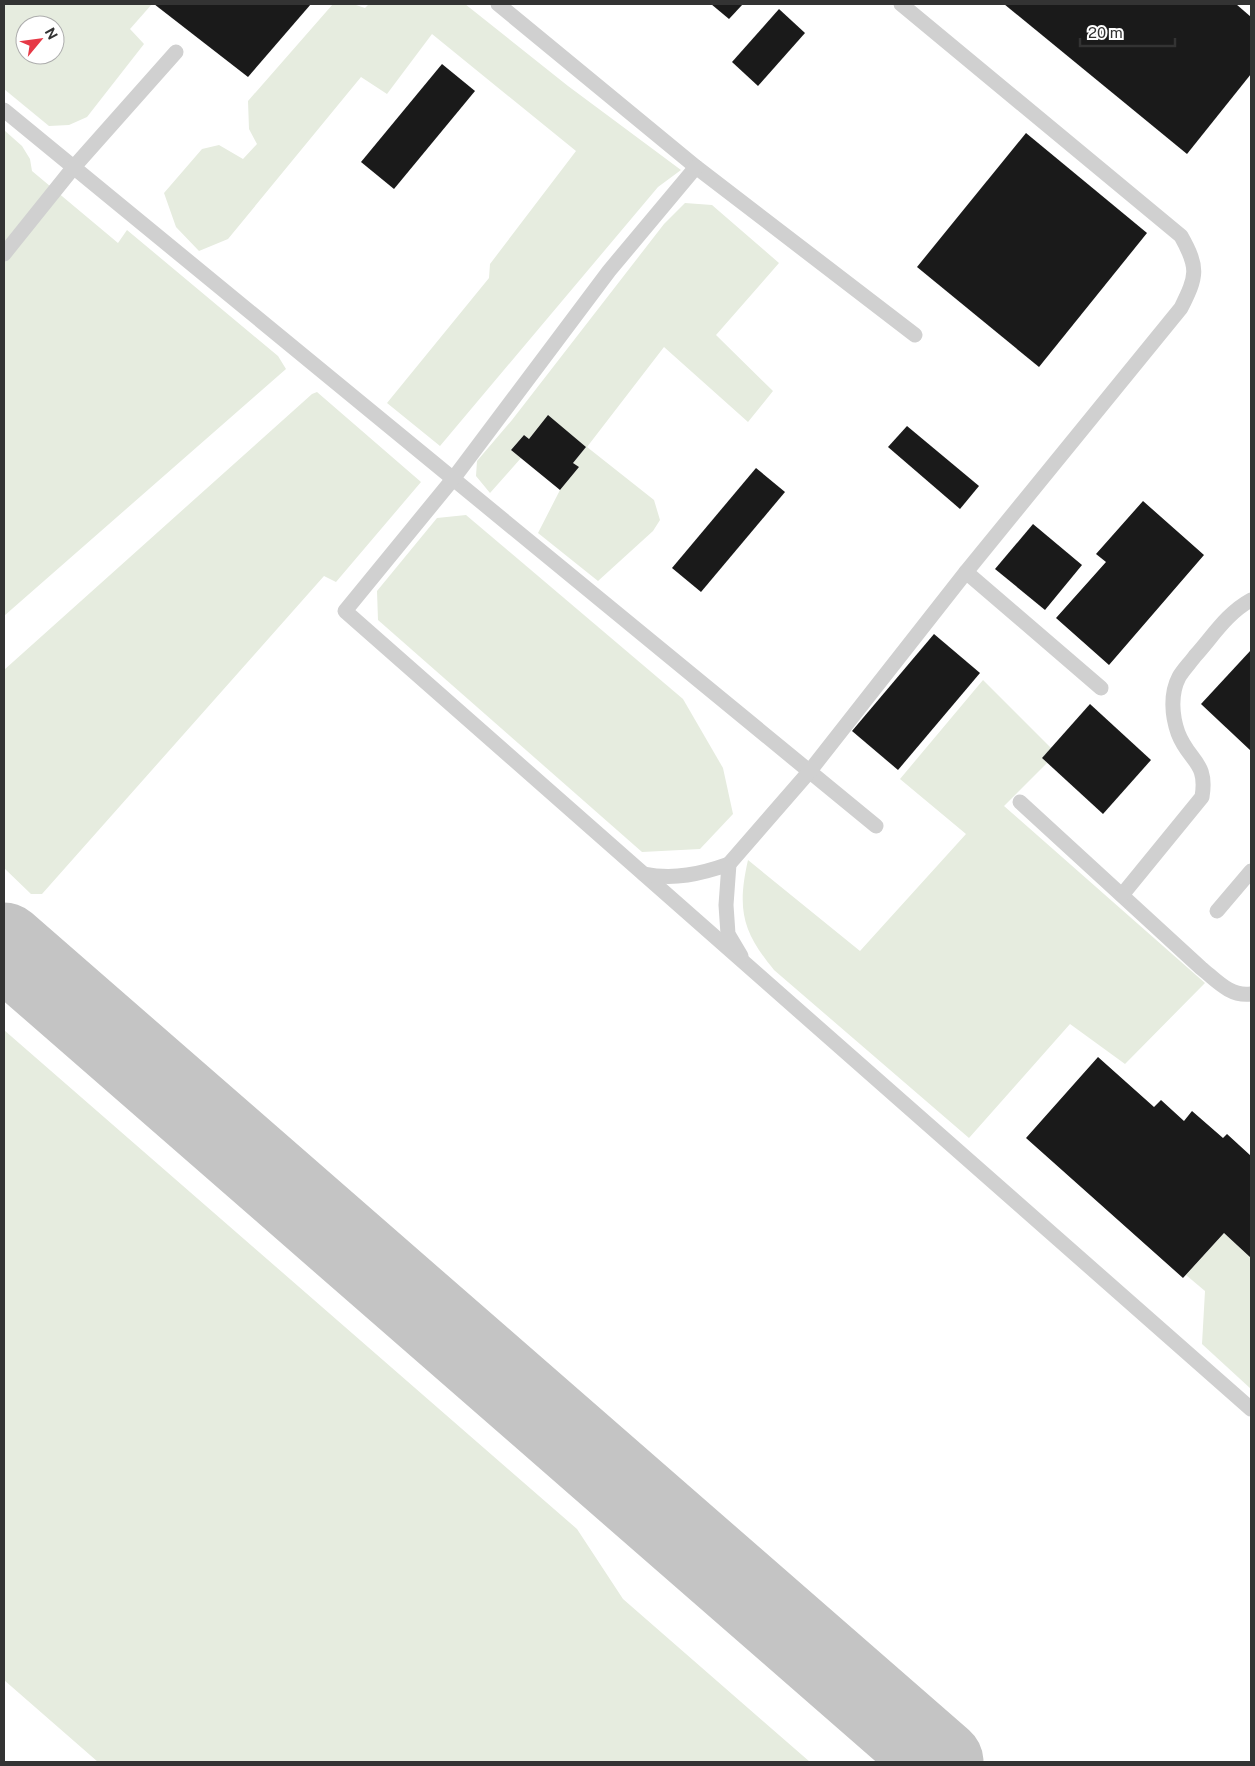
<svg xmlns="http://www.w3.org/2000/svg" width="1255" height="1766" viewBox="0 0 1255 1766" font-family="'Public Sans',sans-serif">
  <style>
    .green { fill: #e6ecdf; fill-rule: evenodd }
    .lines { fill: none; stroke-linecap: round; stroke-linejoin: round }
    .taxiway { stroke: #c4c4c4; stroke-width: 85 }
    .building { fill: #1a1a1a }
    .lane { stroke: #d0d0d0; stroke-width: 15 }
  </style>
  <rect width="100%" height="100%" fill="#fff"/>
  <g class="green">
    <path d="M 4,4 L 152,4 L 130,29 L 144,44 L 87,117 L 69,125 L 49,126 L 4,89 ZM 25,25 L 55,25 L 55,55 L 25,55 Z"/>
    <polygon points="333,4 353,4 365,8 369,4 465,4 568,86 681,170 658,187 440,446 387,403 489,278 490,264 576,151 432,34 387,94 361,77 228,239 199,251 176,227 164,193 202,149 219,145 243,159 257,144 249,129 248,101"/>
    <polygon points="4,130 22,146 30,159 32,171 118,243 127,230 278,356 286,369 4,616"/>
    <polygon points="685,203 712,205 779,263 716,335 773,391 748,422 664,347 587,447 654,500 660,520 653,531 598,581 538,533 560,490 579,467 573,463 586,447 548,416 529,439 524,435 511,450 521,458 490,493 476,476 477,461 512,420 664,224"/>
    <polygon points="317,392 421,482 336,582 324,576 42,894 31,894 4,868 4,670 312,394"/>
    <polygon points="466,515 683,699 723,768 733,814 700,849 642,852 378,620 377,591 437,518"/>
    <path d="M 983,680 L 1051,748 L 1042,758 L 1047,763 L 1004,806 L 1205,983 L 1125,1064 L 1070,1024 L 969,1138 L 774,970 C 742,931 737,909 748,860 L 860,951 L 966,834 L 900,779 Z"/>
    <polygon points="4,1030 577,1529 623,1599 810,1762 98,1762 4,1680"/>
    <polygon points="1224,1233 1251,1258 1251,1389 1202,1344 1205,1291 1186,1275"/>
  </g>
  <g class="lines">
    <polyline class="taxiway" points="4,945 941,1762"/>
  </g>
  <g class="building">
    <polygon points="154,4 311,4 248,77"/>
    <polygon points="711,4 743,4 729,19"/>
    <polygon points="1004,4 1236,4 1251,17 1251,74 1187,154"/>
    <polygon points="779,9 805,33 758,86 732,62"/>
    <polygon points="442,64 475,91 394,189 361,162"/>
    <polygon points="1026,133 1147,233 1039,367 917,267"/>
    <polygon points="548,415 586,447 573,463 579,467 560,490 511,450 524,435 529,439"/>
    <polygon points="907,426 979,486 960,509 888,447"/>
    <polygon points="756,468 785,492 701,592 672,568"/>
    <polygon points="1143,501 1204,555 1109,665 1056,618 1106,562 1096,554"/>
    <polygon points="1033,524 1082,565 1045,610 995,569"/>
    <polygon points="934,634 980,673 898,770 852,731"/>
    <polygon points="1251,650 1251,751 1201,704"/>
    <polygon points="1090,704 1151,760 1103,814 1042,758"/>
    <polygon points="1098,1057 1154,1107 1161,1100 1184,1121 1192,1111 1223,1138 1227,1134 1251,1156 1251,1258 1224,1233 1183,1278 1026,1138"/>
  </g>
  <g class="lines">
    <g class="lane">
      <polyline points="498,4 696,167 915,335"/>
      <polyline points="4,110 876,826"/>
      <polyline points="696,167 609,271 453,479 345,611 1251,1409"/>
      <polyline points="4,254 73,168 176,52"/>
      <polyline points="966,572 1101,688"/>
      <path d="M 1020,802 L 1201,968 C 1216,980 1230,997 1251,994"/>
      <path d="M 729,864 L 809,772 L 966,572 L 1181,308 C 1197,276 1199,268 1181,236 L 901,4"/>
      <path d="M 644,874 C 674,880 701,874 729,864 L 726,905 L 728,934 L 741,956"/>
      <path d="M 1122,895 L 1202,797 C 1208,761 1189,762 1178,733 C 1172,716 1170,694 1179,677 C 1183,670 1190,663 1195,656 C 1213,636 1227,613 1251,600"/>
      <polyline points="1217,911 1251,871"/>
    </g>
  </g>
  <rect width="1255" height="1766" fill="none" stroke="#333333" stroke-width="10"/>
  <g transform="translate(40 40) rotate(61)"><circle r="24" fill="#ffffff" stroke="#adadad"/>
  <path d="M0-4L9 19L0 12L-9 19Z" fill="#e63946"/>
  <text y="-8" font-size="14" font-weight="bold" text-anchor="middle" fill="#333333">N</text>
  </g>
  <path d="M1080 38v8h95v-8" fill="none" stroke="#333333" stroke-width="2.5"/>
  <text x="1088" y="38" font-size="15" fill="#333333" stroke="#ffffff" stroke-width="4" paint-order="stroke">20 m</text>
</svg>
